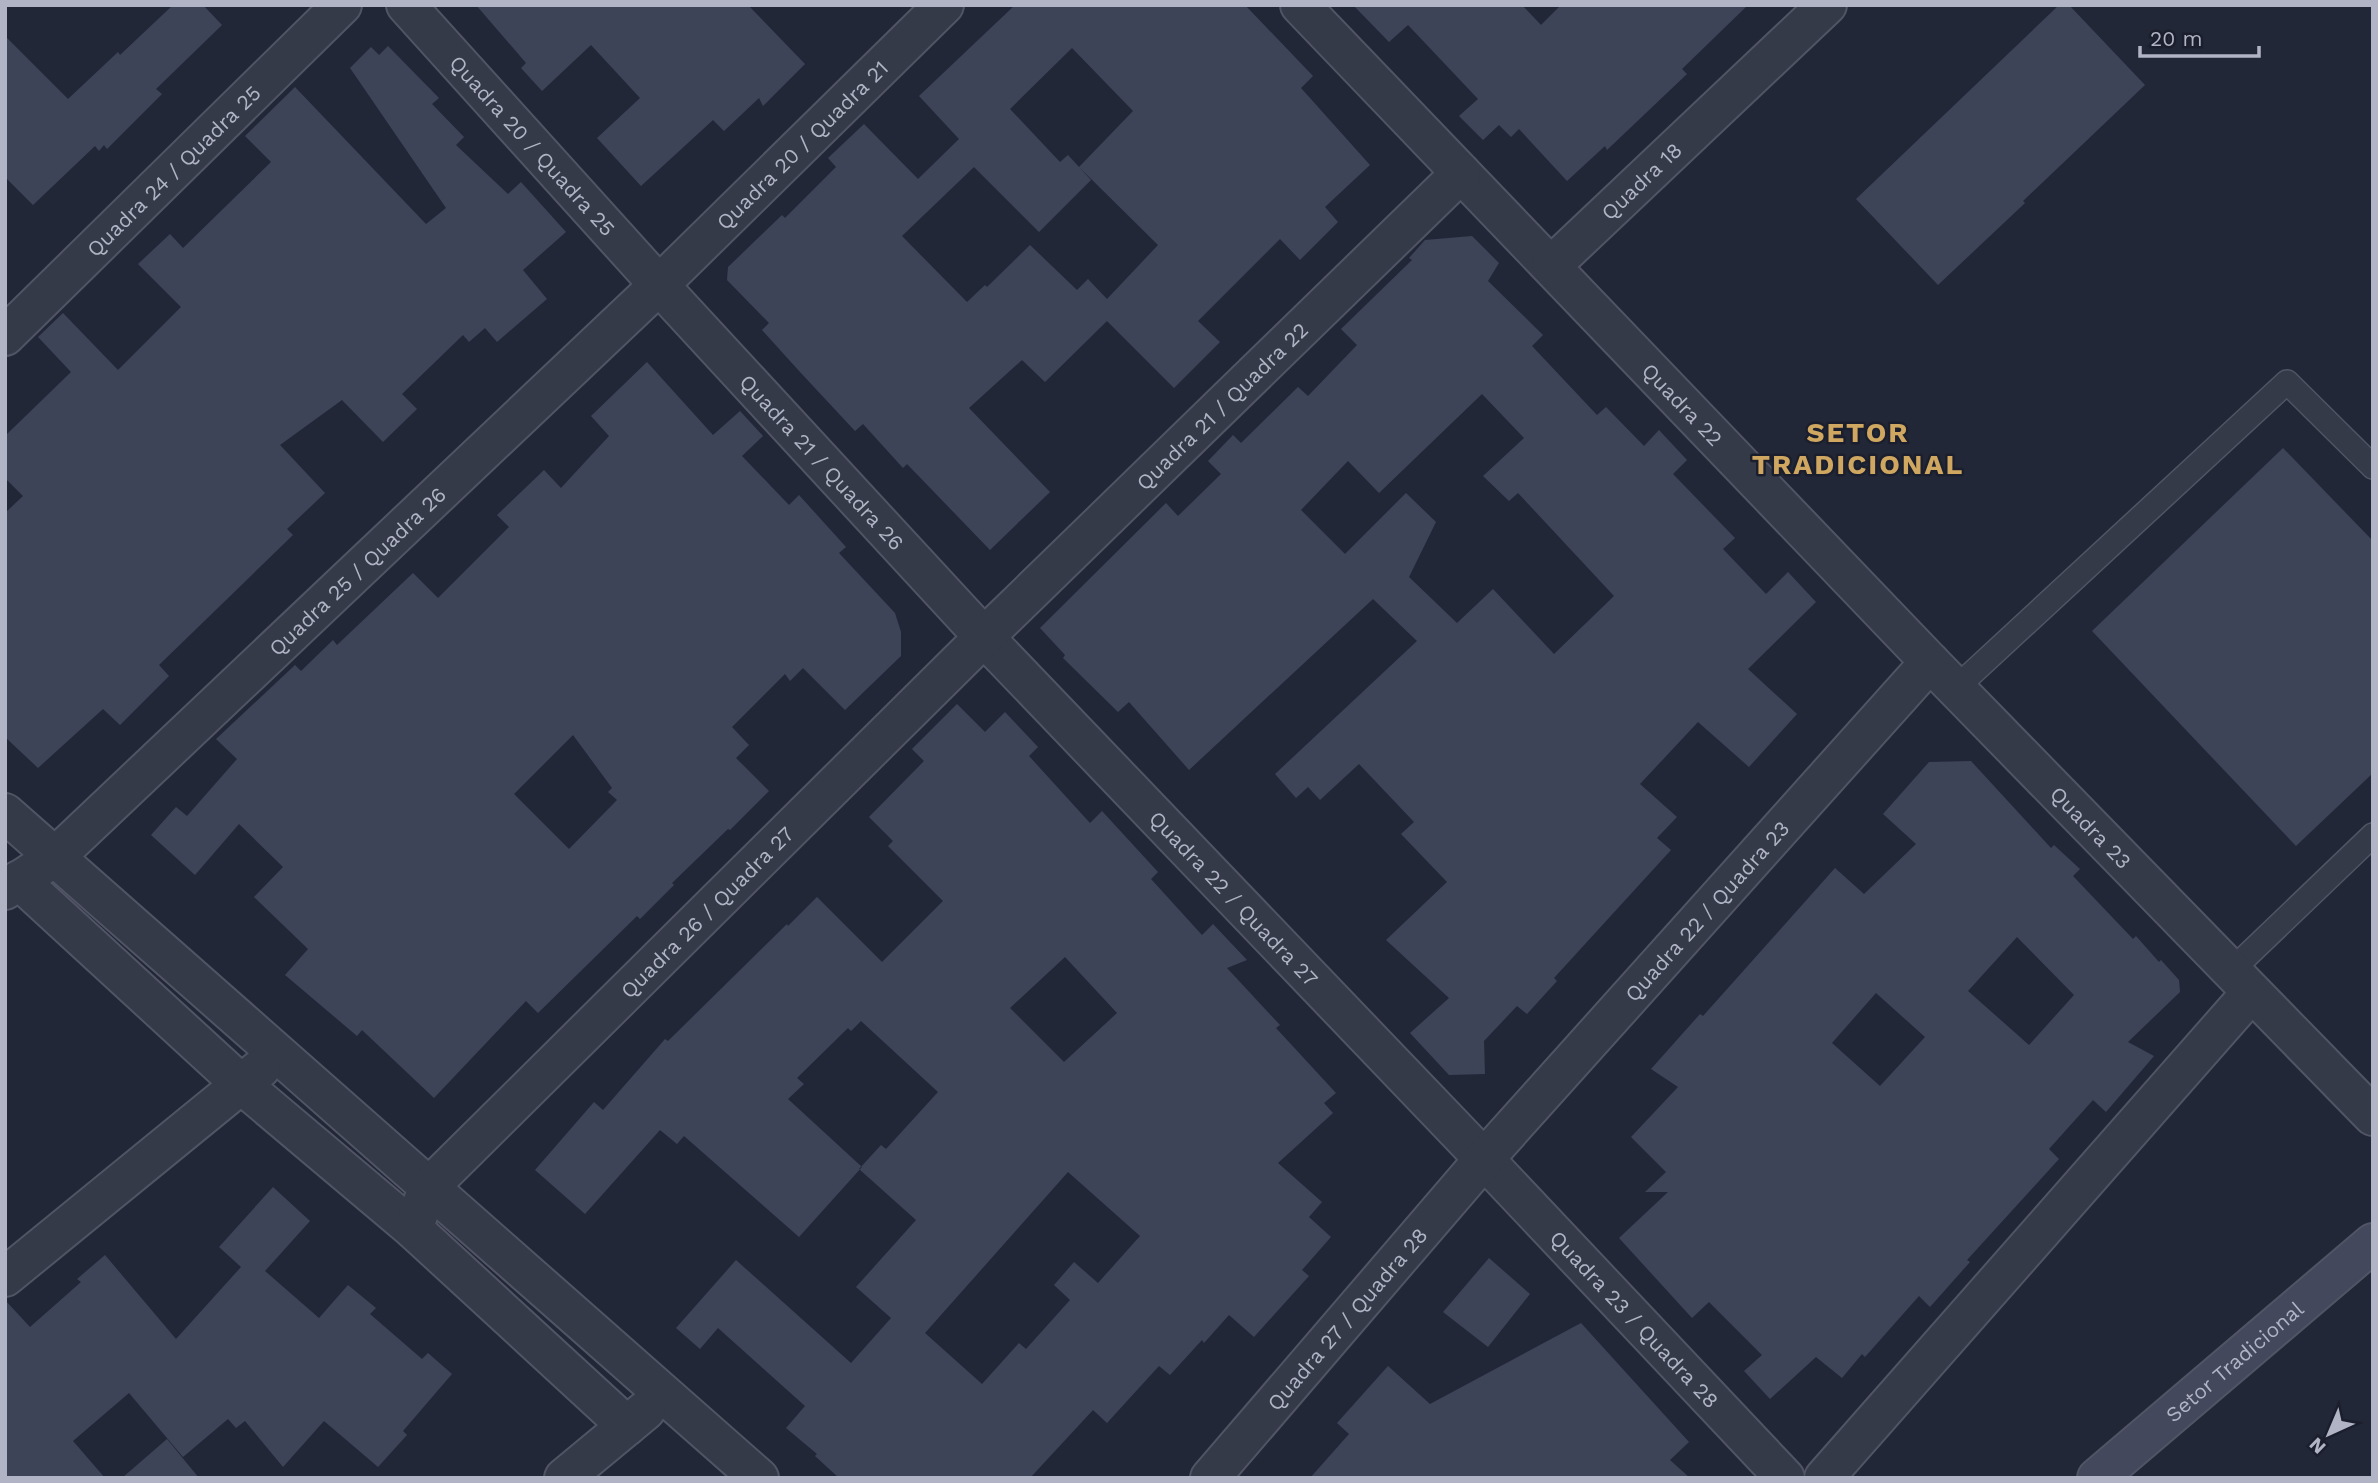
<svg xmlns="http://www.w3.org/2000/svg" width="2378" height="1483" viewBox="0 0 2378 1483" font-family="'Work Sans',sans-serif">
  <style>
    .building { fill: #3e4458; fill-rule: evenodd }
    .lines { fill: none; stroke-linecap: round; stroke-linejoin: round }
    .service-casing { stroke: #505464; stroke-width: 26 }
    .minor-casing { stroke: #505464; stroke-width: 42 }
    .secondary-casing { stroke: #505464; stroke-width: 42 }
    .service { stroke: #353a49; stroke-width: 23 }
    .minor { stroke: #353a49; stroke-width: 38 }
    .secondary { stroke: #44485c; stroke-width: 38 }
    .labels { text-anchor: middle; dominant-baseline: central; stroke-width: 5; stroke-linejoin: round; paint-order: stroke }
    .street-label { font-size: 21px; fill: #b0b4c5; stroke: #1b1f2d }
    .district-label { font-size: 28px; font-weight: bold; letter-spacing: 2px; fill: #d0a761; stroke: #1b1f2d }
  </style>
  <rect width="100%" height="100%" fill="#222738"/>
  <g class="building">
    <polygon points="173,5 203,5 222,25 156,89 162,94 107,149 104,145 99,151 95,146 33,205 5,177 5,36 68,99 118,52 120,55"/>
    <polygon points="476,5 748,5 805,64 763,106 759,98 724,131 713,120 641,186 597,138 640,98 591,45 542,91 521,68 526,63"/>
    <path d="M 1015,5 L 1245,5 L 1313,76 L 1301,88 L 1370,165 L 1325,207 L 1338,222 L 1300,260 L 1280,239 L 1198,321 L 1220,342 L 1174,388 L 1107,321 L 1045,382 L 1022,360 L 969,408 L 1050,492 L 990,550 L 907,464 L 903,468 L 863,424 L 855,431 L 800,372 L 762,330 L 769,323 L 727,280 L 728,267 L 782,215 L 785,218 L 836,167 L 828,158 L 864,124 L 918,179 L 959,139 L 919,96 ZM 1072,48 L 1133,111 L 1079,167 L 1158,245 L 1107,299 L 1088,279 L 1077,290 L 1030,245 L 987,287 L 985,285 L 967,302 L 902,236 L 974,167 L 1039,232 L 1091,180 L 1068,155 L 1060,162 L 1010,109 Z"/>
    <polygon points="1353,5 1522,5 1541,25 1561,5 1748,5 1682,69 1687,74 1607,150 1605,146 1567,181 1519,129 1511,137 1499,125 1483,140 1459,116 1478,99 1408,25 1389,42"/>
    <polygon points="2059,5 2069,5 2145,85 2023,201 2025,203 1938,285 1856,199"/>
    <polygon points="388,46 439,98 432,104 464,137 456,145 508,194 521,182 566,232 523,270 547,299 497,342 485,328 469,342 463,335 402,394 417,409 383,442 342,400 280,445 325,493 287,529 293,535 159,665 169,676 120,725 103,709 38,768 5,737 5,513 23,496 5,478 5,436 71,372 38,337 63,313 118,370 181,307 138,264 170,234 183,248 271,162 245,136 295,87 426,224 446,208 350,68 371,47 379,55"/>
    <path d="M 1472,236 L 1499,263 L 1488,281 L 1543,335 L 1532,346 L 1597,415 L 1606,407 L 1644,446 L 1659,430 L 1687,460 L 1673,474 L 1735,538 L 1723,549 L 1766,594 L 1788,572 L 1816,602 L 1748,669 L 1797,714 L 1749,767 L 1698,722 L 1640,784 L 1677,817 L 1657,838 L 1671,850 L 1554,978 L 1557,981 L 1527,1014 L 1517,1006 L 1484,1041 L 1485,1074 L 1449,1075 L 1410,1033 L 1449,998 L 1386,940 L 1447,882 L 1401,834 L 1414,822 L 1359,764 L 1320,800 L 1308,787 L 1296,798 L 1275,774 L 1417,641 L 1373,599 L 1189,770 L 1129,702 L 1118,712 L 1063,658 L 1065,655 L 1040,628 L 1166,503 L 1178,516 L 1221,474 L 1208,461 L 1233,435 L 1241,443 L 1298,387 L 1308,396 L 1357,345 L 1341,329 L 1412,260 L 1409,258 L 1425,240 ZM 1482,394 L 1524,438 L 1483,476 L 1509,501 L 1518,493 L 1614,596 L 1554,654 L 1493,589 L 1457,623 L 1409,577 L 1436,522 L 1406,493 L 1345,554 L 1301,510 L 1348,461 L 1379,493 Z"/>
    <path d="M 647,362 L 713,435 L 740,411 L 763,436 L 742,456 L 789,505 L 799,495 L 846,547 L 839,553 L 895,613 L 901,632 L 901,656 L 845,710 L 803,668 L 790,681 L 785,674 L 732,727 L 749,745 L 736,758 L 769,791 L 730,830 L 728,829 L 672,883 L 674,885 L 640,919 L 637,916 L 538,1013 L 526,1001 L 434,1098 L 362,1030 L 357,1036 L 285,975 L 308,949 L 254,897 L 283,867 L 239,824 L 195,875 L 151,835 L 176,807 L 187,816 L 237,759 L 216,739 L 295,665 L 301,671 L 333,640 L 337,645 L 413,573 L 438,598 L 509,527 L 497,515 L 544,470 L 561,488 L 609,436 L 591,416 ZM 573,735 L 612,788 L 608,792 L 617,800 L 569,849 L 514,794 Z"/>
    <polygon points="2283,448 2373,541 2373,773 2296,846 2092,631"/>
    <path d="M 957,704 L 985,732 L 1005,712 L 1038,747 L 1029,756 L 1090,823 L 1102,811 L 1158,872 L 1151,879 L 1202,935 L 1213,924 L 1247,960 L 1227,968 L 1280,1025 L 1276,1028 L 1336,1093 L 1324,1103 L 1333,1113 L 1278,1163 L 1322,1202 L 1309,1217 L 1331,1237 L 1302,1270 L 1309,1276 L 1254,1337 L 1229,1315 L 1204,1343 L 1202,1340 L 1170,1375 L 1159,1366 L 1107,1423 L 1093,1410 L 1030,1478 L 839,1478 L 815,1456 L 817,1454 L 786,1428 L 805,1406 L 718,1328 L 700,1349 L 676,1328 L 736,1260 L 851,1363 L 891,1318 L 856,1287 L 916,1220 L 859,1169 L 881,1145 L 886,1149 L 938,1092 L 861,1021 L 851,1031 L 848,1028 L 797,1078 L 804,1084 L 788,1099 L 862,1167 L 799,1237 L 684,1136 L 677,1144 L 660,1130 L 585,1214 L 535,1170 L 594,1102 L 603,1110 L 665,1039 L 668,1041 L 787,924 L 788,926 L 817,897 L 882,962 L 943,901 L 888,846 L 893,841 L 869,817 L 924,761 L 912,749 ZM 1065,957 L 1117,1013 L 1064,1062 L 1010,1008 ZM 1068,1172 L 1140,1236 L 1098,1283 L 1074,1262 L 1054,1285 L 1070,1300 L 1026,1349 L 1019,1343 L 982,1384 L 925,1333 Z"/>
    <path d="M 1971,761 L 2051,848 L 2054,845 L 2080,869 L 2073,876 L 2133,939 L 2136,936 L 2159,962 L 2161,960 L 2179,980 L 2180,992 L 2128,1042 L 2154,1056 L 2106,1112 L 2093,1100 L 2049,1149 L 2059,1159 L 1967,1260 L 1970,1262 L 1930,1307 L 1919,1296 L 1865,1357 L 1862,1354 L 1842,1378 L 1816,1357 L 1770,1399 L 1744,1371 L 1762,1355 L 1709,1302 L 1692,1318 L 1619,1238 L 1668,1192 L 1645,1192 L 1666,1172 L 1631,1137 L 1678,1087 L 1651,1069 L 1700,1014 L 1703,1016 L 1835,868 L 1864,894 L 1916,844 L 1883,814 L 1929,762 ZM 2017,937 L 2074,995 L 2029,1045 L 1968,991 ZM 1876,993 L 1925,1037 L 1880,1086 L 1832,1043 Z"/>
    <polygon points="273,1187 310,1221 265,1271 319,1318 348,1285 376,1308 370,1314 422,1359 428,1353 452,1374 403,1431 407,1435 378,1467 324,1421 283,1467 245,1421 236,1428 228,1419 183,1457 129,1393 73,1441 105,1478 5,1478 5,1300 30,1327 81,1282 77,1279 105,1255 176,1339 241,1267 219,1247"/>
    <polygon points="1489,1258 1530,1294 1488,1347 1443,1312"/>
    <polygon points="1581,1323 1689,1442 1670,1460 1690,1478 1310,1478 1349,1434 1337,1423 1388,1366 1430,1404"/>
    <polygon points="167,1439 199,1478 122,1478"/>
  </g>
  <g class="lines">
    <defs>
      <g id="service">
        <polyline points="1956,688 2287,382 2373,467"/>
        <polyline points="2230,972 2373,835"/>
      </g>
      <g id="minor">
        <path id="s1" d="M 406,5 L 659,285 L 984,637 L 1484,1159 L 1785,1478"/>
        <path id="s2" d="M 1300,5 L 1930,662 L 2373,1116"/>
        <path id="s3" d="M 1551,266 L 1827,5"/>
        <path id="s4" d="M 5,336 L 342,5"/>
        <polyline points="5,813 759,1478"/>
        <polyline points="19,880 241,1084 413,1229 627,1426"/>
        <path id="s5" d="M 5,890 L 55,857 L 659,285 L 944,5"/>
        <path id="s6" d="M 413,1229 L 428,1188 L 984,637 L 1461,173"/>
        <polyline points="5,1277 261,1068"/>
        <polyline points="564,1478 646,1410"/>
        <path id="s7" d="M 1210,1478 L 1484,1159 L 1930,662"/>
        <polyline points="1824,1478 2251,993"/>
      </g>
      <g id="secondary">
        <path id="s8" d="M 2097,1478 L 2373,1243"/>
      </g>
    </defs>
    <use href="#service" class="service-casing"/>
    <use href="#minor" class="minor-casing"/>
    <use href="#secondary" class="secondary-casing"/>
    <use href="#service" class="service"/>
    <use href="#minor" class="minor"/>
    <use href="#secondary" class="secondary"/>
  </g>
  <g class="labels">
    <g class="street-label">
      <text stroke="none"><textPath href="#s1" startOffset="189">Quadra 20 / Quadra 25</textPath></text>
      <text stroke="none"><textPath href="#s5" startOffset="1092">Quadra 20 / Quadra 21</textPath></text>
      <text stroke="none"><textPath href="#s4" startOffset="236">Quadra 24 / Quadra 25</textPath></text>
      <text stroke="none"><textPath href="#s3" startOffset="124">Quadra 18</textPath></text>
      <text stroke="none"><textPath href="#s2" startOffset="553">Quadra 22</textPath></text>
      <text stroke="none"><textPath href="#s6" startOffset="1158">Quadra 21 / Quadra 22</textPath></text>
      <text stroke="none"><textPath href="#s1" startOffset="618">Quadra 21 / Quadra 26</textPath></text>
      <text stroke="none"><textPath href="#s5" startOffset="476">Quadra 25 / Quadra 26</textPath></text>
      <text stroke="none"><textPath href="#s2" startOffset="1141">Quadra 23</textPath></text>
      <text stroke="none"><textPath href="#s1" startOffset="1218">Quadra 22 / Quadra 27</textPath></text>
      <text stroke="none"><textPath href="#s7" startOffset="754">Quadra 22 / Quadra 23</textPath></text>
      <text stroke="none"><textPath href="#s6" startOffset="436">Quadra 26 / Quadra 27</textPath></text>
      <text stroke="none"><textPath href="#s7" startOffset="210">Quadra 27 / Quadra 28</textPath></text>
      <text stroke="none"><textPath href="#s1" startOffset="1799">Quadra 23 / Quadra 28</textPath></text>
      <text stroke="none"><textPath href="#s8" startOffset="180">Setor Tradicional</textPath></text>
    </g>
    <g class="district-label">
      <text x="1858" y="432">SETOR<tspan x="1858" dy="32">TRADICIONAL</tspan></text>
    </g>
  </g>
  <rect width="2378" height="1483" fill="none" stroke="#b0b4c5" stroke-width="14"/>
  <g transform="translate(2329 1434) rotate(224)" stroke="#1b1f2d" stroke-width="5" paint-order="stroke">
  <path d="M0-5L12 26L0 18L-12 26Z" fill="#b0b4c5"/>
  <text y="-10" font-size="19" font-weight="bold" text-anchor="middle" fill="#b0b4c5">N</text>
  </g>
  <path d="M2140 46v10h119v-10" fill="none" stroke="#b0b4c5" stroke-width="3.5"/>
  <text x="2150" y="46" font-size="21" fill="#b0b4c5" stroke="#1b1f2d" stroke-width="5" paint-order="stroke">20 m</text>
</svg>
